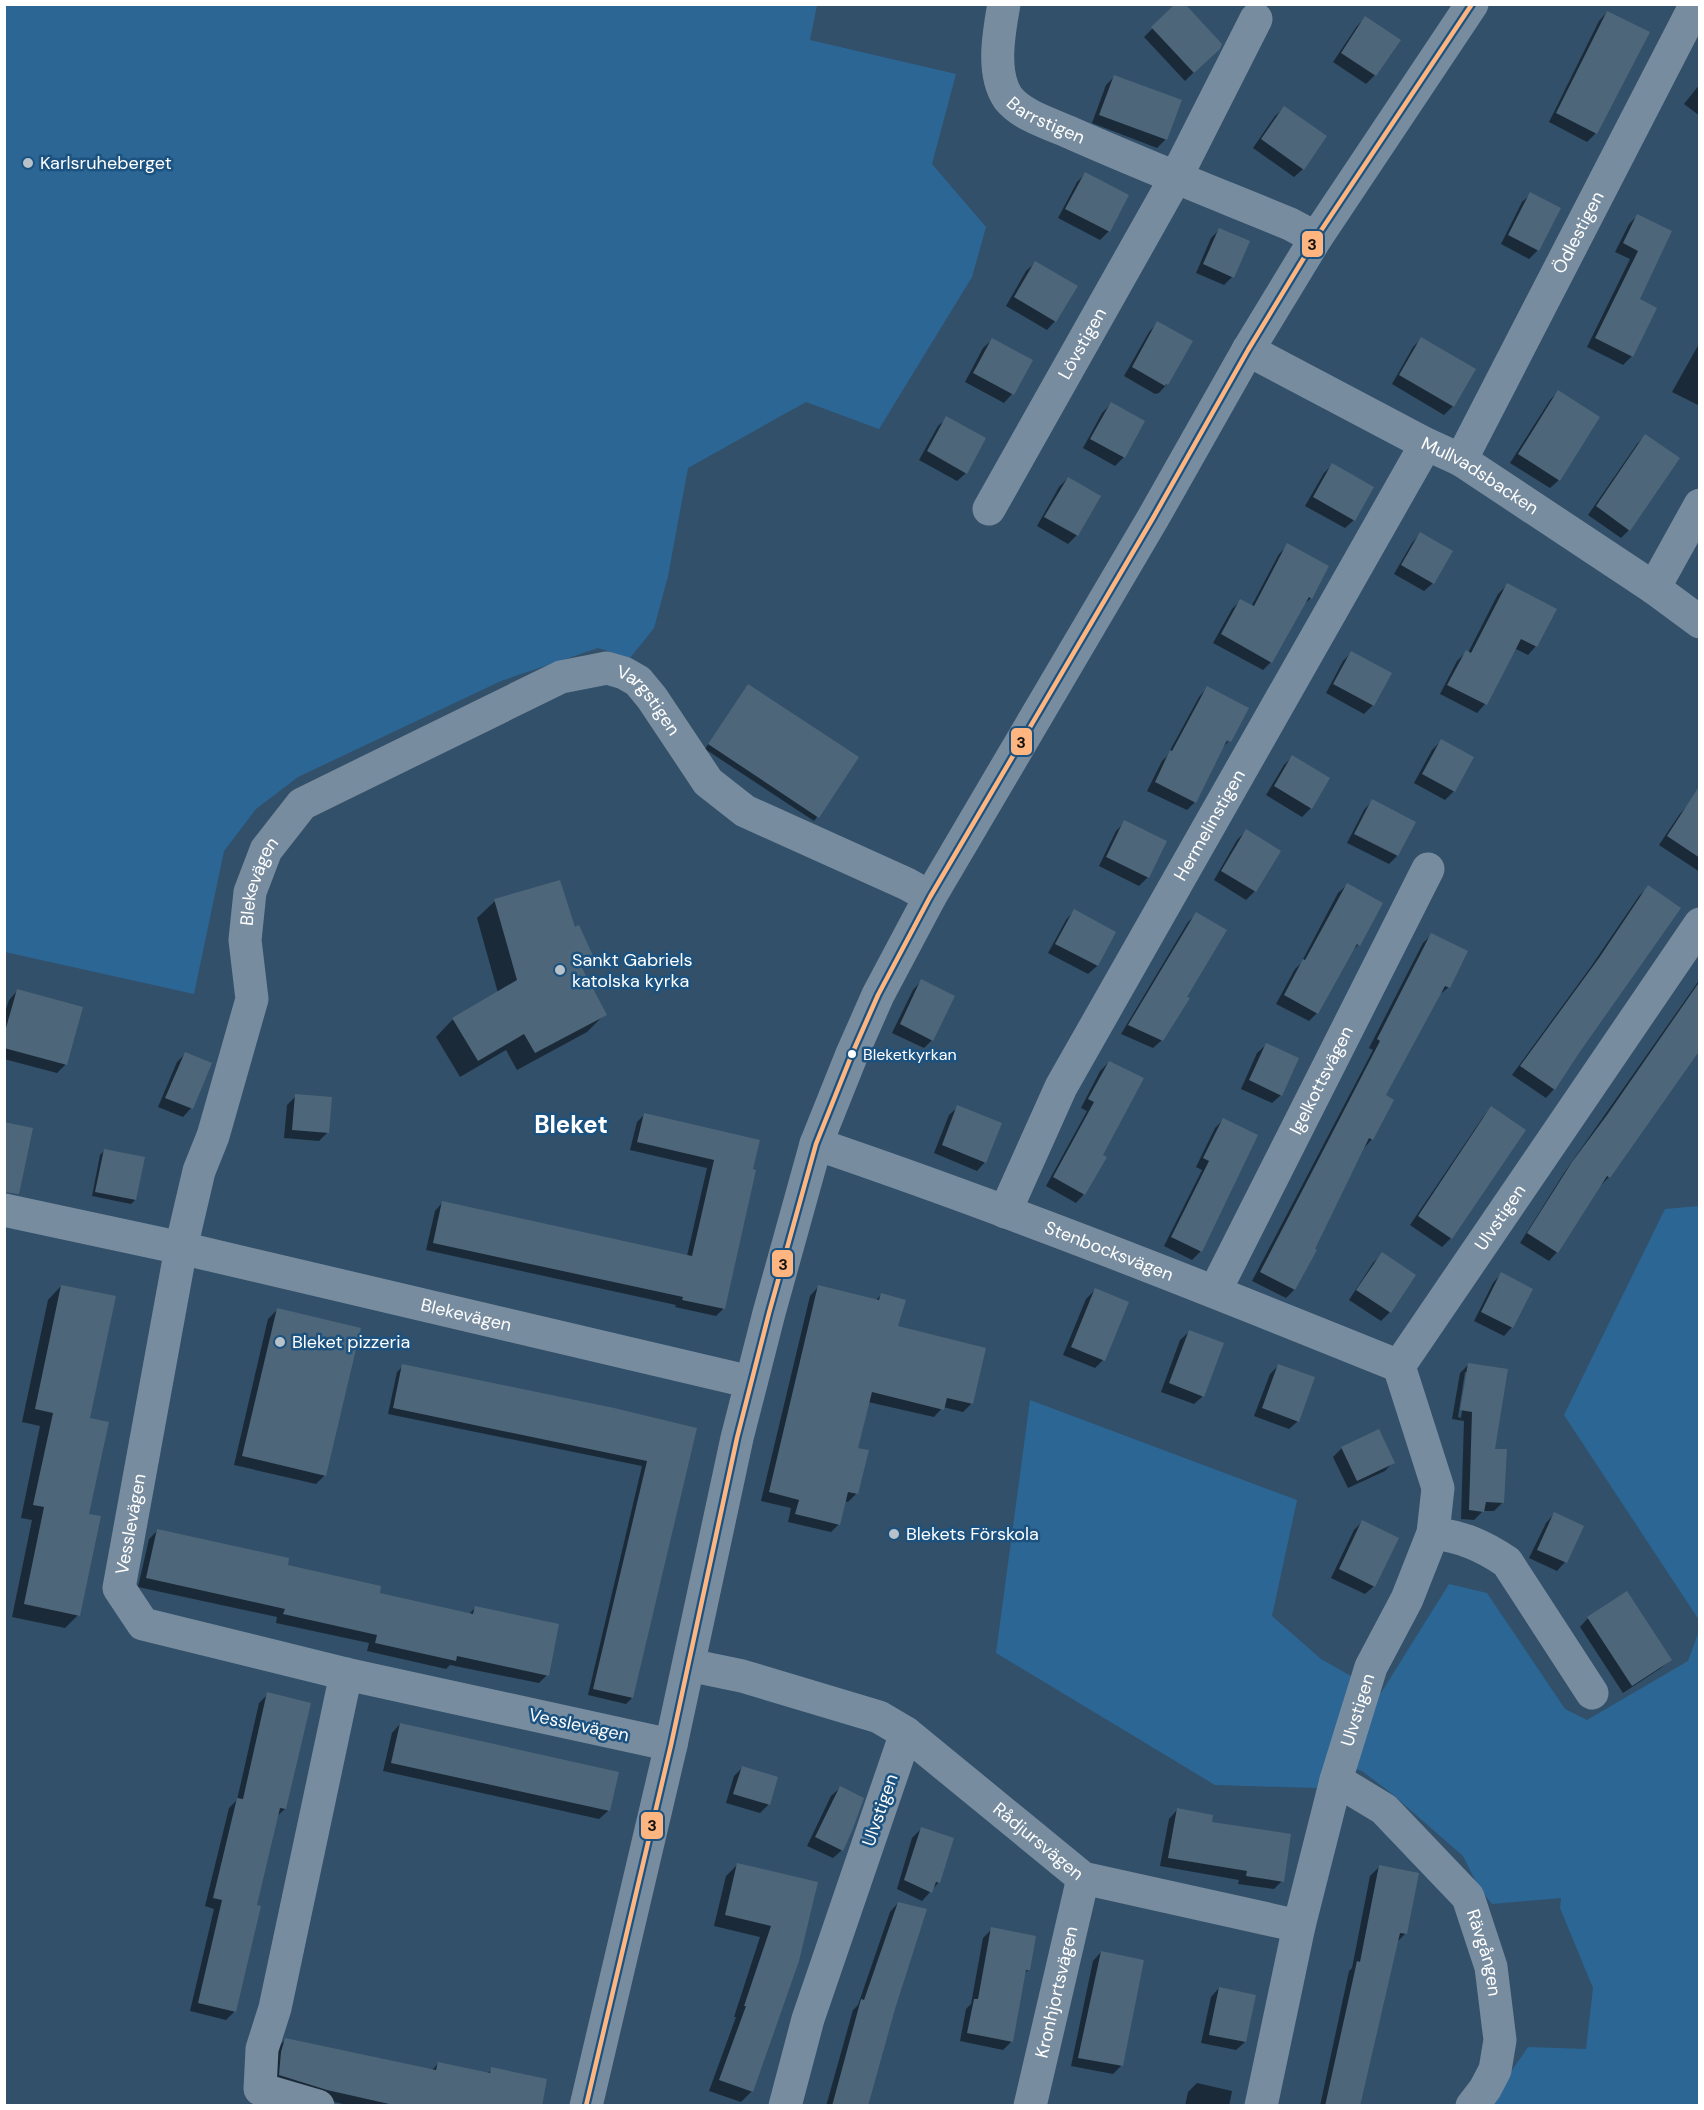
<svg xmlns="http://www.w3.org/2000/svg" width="1704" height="2110" viewBox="0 0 1704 2110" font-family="'DM Sans',sans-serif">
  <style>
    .green { fill: #2c6695 }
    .shadow { fill: #0007; fill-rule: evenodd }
    .building { fill: #4e667a }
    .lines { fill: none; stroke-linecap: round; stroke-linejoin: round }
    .street { stroke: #788c9f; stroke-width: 33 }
    .bus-1-casing { stroke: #1c527f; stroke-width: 9 }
    .bus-1 { stroke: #ffb580; stroke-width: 4.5 }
    .poi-dot { fill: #b7c2ca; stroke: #1c527f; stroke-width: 2 }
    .bus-dot { fill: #fff; stroke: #1c527f; stroke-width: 2 }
    .labels { text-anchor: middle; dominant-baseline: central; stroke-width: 5; stroke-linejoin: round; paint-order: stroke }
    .bus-label { font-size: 16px; fill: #fff; stroke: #1c527f; text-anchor: start }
    .street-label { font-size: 18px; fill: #fff; stroke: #1c527f }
    .poi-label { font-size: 18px; fill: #fff; stroke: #1c527f; text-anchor: start }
    .district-label { font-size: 24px; font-weight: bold; fill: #fff; stroke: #1c527f }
    .line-badge { stroke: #1c527f; stroke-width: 2 }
    .pale-badge-label { font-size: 16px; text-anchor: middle; font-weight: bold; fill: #111 }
  </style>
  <rect width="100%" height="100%" fill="#325069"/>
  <g class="green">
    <polygon points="5,5 817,5 810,40 956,74 932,164 986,227 972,277 879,429 806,402 688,468 668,576 654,628 630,658 598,648 501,681 298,777 256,809 224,851 194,994 5,952"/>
    <polygon points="1699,1206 1700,1206 1699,1620 1564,1415 1665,1209"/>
    <polygon points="1030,1400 1297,1500 1272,1616 1321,1659 1381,1693 1449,1584 1487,1593 1565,1709 1587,1720 1688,1661 1699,1631 1699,2105 1488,2105 1528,2047 1586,2049 1593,1988 1560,1908 1561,1898 1492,1904 1479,1888 1463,1856 1391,1793 1362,1771 1326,1759 1317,1788 1215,1785 996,1653"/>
  </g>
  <g class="shadow">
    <polygon points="1177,4 1218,48 1185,81 1144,37"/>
    <polygon points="1607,12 1648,32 1596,133 1587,142 1549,122 1599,21"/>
    <polygon points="1365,18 1398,40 1375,75 1366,84 1333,62 1357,26"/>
    <polygon points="1115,76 1166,139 1157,148 1092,123 1106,85"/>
    <polygon points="1700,84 1700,116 1684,104"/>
    <polygon points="1284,108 1303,169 1294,177 1253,148 1275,116"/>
    <polygon points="1085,174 1109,231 1100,240 1058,218 1077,182"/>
    <polygon points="1531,194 1538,250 1529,259 1501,244 1522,202"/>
    <polygon points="1637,216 1670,232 1638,299 1632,356 1623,365 1587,347 1630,259 1615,252 1629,224"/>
    <polygon points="1220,229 1232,277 1224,285 1196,273 1211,238"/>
    <polygon points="1035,263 1055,321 1047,330 1006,306 1026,271"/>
    <polygon points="1157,323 1167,384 1159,393 1155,394 1124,376 1149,332"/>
    <polygon points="1421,339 1453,406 1444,415 1392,384 1413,347"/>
    <polygon points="992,340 1031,361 1012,394 1004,403 965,382 983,348"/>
    <polygon points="1700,342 1700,406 1672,392"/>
    <polygon points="1558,392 1559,480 1550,488 1510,463 1550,400"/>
    <polygon points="1111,404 1124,457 1115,466 1083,448 1102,413"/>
    <polygon points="947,418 966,473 957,481 919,460 938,426"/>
    <polygon points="1645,436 1629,530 1621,538 1588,515 1637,444"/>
    <polygon points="1332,465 1354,520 1345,528 1305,506 1324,473"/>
    <polygon points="1068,478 1077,535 1068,544 1037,526 1059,487"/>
    <polygon points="1420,534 1433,583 1424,591 1394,574 1412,543"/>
    <polygon points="1288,545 1311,598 1302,606 1271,662 1263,670 1213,643 1232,609 1240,601 1251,607 1279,554"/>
    <polygon points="1507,585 1536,646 1528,655 1514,648 1485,704 1477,713 1440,694 1457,661 1466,652 1468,653 1498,594"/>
    <polygon points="1351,653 1390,674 1373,705 1364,714 1326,693 1343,661"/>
    <polygon points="1207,688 1247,709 1229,741 1221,735 1220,738 1228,742 1220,750 1195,802 1187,810 1147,791 1162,761 1167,756 1199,697"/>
    <polygon points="745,689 817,817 814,821 705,749"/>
    <polygon points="1441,741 1454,791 1445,800 1414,783 1432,750"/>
    <polygon points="1292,757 1311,808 1302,817 1266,795 1284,765"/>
    <polygon points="1372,801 1397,856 1389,864 1347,843 1364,810"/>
    <polygon points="1687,806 1700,814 1700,872 1659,845 1679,815"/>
    <polygon points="1125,822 1148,877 1139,886 1099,866 1116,831"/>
    <polygon points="1246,831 1255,891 1246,900 1214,880 1237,840"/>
    <polygon points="1347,885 1358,945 1350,953 1317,1013 1309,1021 1276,1004 1295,969 1301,963 1338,893"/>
    <polygon points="1648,887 1554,1089 1546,1098 1512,1075 1590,968 1639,896"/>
    <polygon points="495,901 574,929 592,958 581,969 605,1014 587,1032 517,1070 506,1050 460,1077 436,1037 453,1019 498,993 477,918"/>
    <polygon points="1074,911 1114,933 1097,966 1088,974 1048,953 1066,920"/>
    <polygon points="1197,914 1185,997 1162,1040 1153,1048 1121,1034 1188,922"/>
    <polygon points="1432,934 1449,987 1439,995 1384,1096 1372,1139 1364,1148 1294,1290 1286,1298 1252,1281 1373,1050 1369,1048 1423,943"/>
    <polygon points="1700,979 1700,1047 1609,1177 1600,1186 1557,1252 1549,1261 1520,1243 1564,1173"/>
    <polygon points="921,981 932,1040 924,1048 892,1033 913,990"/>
    <polygon points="17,991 81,1008 65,1065 57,1073 4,1059 4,1015 9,1000"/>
    <polygon points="1266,1045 1281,1095 1272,1103 1241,1089 1257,1053"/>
    <polygon points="185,1054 210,1064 191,1108 183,1117 158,1107 177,1062"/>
    <polygon points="1109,1062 1084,1194 1076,1203 1046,1186 1087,1111 1081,1108 1100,1071"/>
    <polygon points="296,1096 328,1132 319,1141 284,1138 287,1105"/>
    <polygon points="958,1107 985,1162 977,1171 934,1153 949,1115"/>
    <polygon points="1491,1108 1524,1131 1451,1238 1442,1247 1410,1225 1483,1117"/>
    <polygon points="645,1114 755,1171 723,1309 716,1316 675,1307 676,1305 426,1250 435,1211 442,1203 687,1256 707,1168 630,1150 637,1122"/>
    <polygon points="1223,1120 1201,1251 1192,1260 1164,1246 1202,1170 1196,1167 1215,1128"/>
    <polygon points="104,1151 135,1200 131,1204 92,1196 100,1155"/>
    <polygon points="1382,1254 1414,1275 1390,1312 1381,1321 1349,1300 1373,1263"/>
    <polygon points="1501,1274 1512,1327 1504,1336 1474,1321 1493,1283"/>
    <polygon points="61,1286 88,1419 87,1515 78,1615 65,1628 12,1617 32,1520 21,1518 40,1426 22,1422 48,1300"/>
    <polygon points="818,1287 876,1300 882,1294 896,1327 971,1404 963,1412 943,1407 934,1417 868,1402 856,1449 857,1493 848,1502 845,1501 839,1524 831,1532 788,1522 791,1508 761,1501 810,1296"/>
    <polygon points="1095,1290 1103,1360 1095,1368 1063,1355 1086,1299"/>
    <polygon points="277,1310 325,1475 316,1484 234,1465 268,1319"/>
    <polygon points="1189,1332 1203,1396 1194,1404 1161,1392 1180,1340"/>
    <path d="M 1469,1364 L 1493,1450 L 1503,1502 L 1494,1511 L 1483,1511 L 1474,1520 L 1461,1519 L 1464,1421 L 1452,1419 L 1460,1373 ZM 1465,1372 L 1468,1372 L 1461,1418 L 1458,1417 Z"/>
    <polygon points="403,1366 695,1429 632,1698 626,1704 588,1695 642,1466 388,1414 397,1372"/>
    <polygon points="1278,1366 1298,1421 1289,1429 1254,1416 1270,1374"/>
    <polygon points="1342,1448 1393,1462 1385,1471 1348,1488 1333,1457"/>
    <polygon points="1554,1514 1565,1562 1557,1571 1529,1558 1546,1523"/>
    <polygon points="1362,1522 1374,1586 1365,1594 1331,1578 1354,1530"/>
    <polygon points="158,1530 378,1594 469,1614 475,1608 547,1675 539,1683 450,1665 446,1669 367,1651 369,1643 276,1623 277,1617 138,1587 149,1539"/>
    <polygon points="1588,1618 1670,1660 1661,1668 1623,1693 1580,1627"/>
    <polygon points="268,1694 285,1809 276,1817 255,1906 235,2011 226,2020 190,2011 214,1909 205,1906 229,1808 237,1800 259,1703"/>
    <polygon points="400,1724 617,1773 608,1811 599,1819 383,1771 392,1733"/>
    <polygon points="742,1768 769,1804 760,1813 726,1803 734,1776"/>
    <polygon points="840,1788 842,1850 833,1858 807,1846 831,1796"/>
    <polygon points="1177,1810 1211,1823 1282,1881 1274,1889 1238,1884 1239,1880 1160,1866 1169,1819"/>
    <polygon points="921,1829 939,1882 922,1901 897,1889 912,1838"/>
    <polygon points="737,1865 816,1884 752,2091 741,2102 709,2091 736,2017 734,2017 760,1937 714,1926 726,1876"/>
    <polygon points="1379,1867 1406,1933 1397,1942 1359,2106 1320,2106 1349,1971 1352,1968 1370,1876"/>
    <polygon points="898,1903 893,2009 866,2106 826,2106 853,2010 858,2005 890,1912"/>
    <polygon points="992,1929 1029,1969 1024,1974 1012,2041 1003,2050 960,2041 966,2009 971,2004 983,1938"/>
    <polygon points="1101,1952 1121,2066 1113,2074 1071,2066 1093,1961"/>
    <polygon points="1219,1988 1245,2042 1236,2050 1201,2043 1211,1997"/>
    <polygon points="286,2039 431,2071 439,2063 487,2074 492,2069 540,2106 351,2106 318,2098 271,2084 277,2048"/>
    <polygon points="1197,2083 1232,2091 1229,2106 1185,2106 1188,2092"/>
  </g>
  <g class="building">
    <polygon points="1175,4 1185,4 1222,44 1220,49 1194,73 1151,27"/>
    <polygon points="1607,11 1650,32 1597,134 1556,113"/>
    <polygon points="1365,16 1401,40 1376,76 1341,53"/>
    <polygon points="1114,75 1182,100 1167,140 1099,115"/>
    <polygon points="1284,106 1327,136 1304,170 1261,139"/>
    <polygon points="1085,172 1129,195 1110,232 1065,209"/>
    <polygon points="1530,192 1561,208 1539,251 1508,235"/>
    <polygon points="1637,214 1672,231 1640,299 1657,308 1633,357 1595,338 1638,251 1623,243"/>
    <polygon points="1219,228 1250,241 1234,278 1203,264"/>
    <polygon points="1035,261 1078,286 1056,322 1014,297"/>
    <polygon points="1157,321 1193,341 1168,385 1166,384 1165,386 1132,367"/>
    <polygon points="1421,337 1476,369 1454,407 1399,375"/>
    <polygon points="992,338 1033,360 1014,395 973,373"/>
    <polygon points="1558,390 1600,417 1560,481 1518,454"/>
    <polygon points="1111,402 1145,421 1125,458 1090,439"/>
    <polygon points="946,416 986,438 967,474 927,451"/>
    <polygon points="1645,434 1680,458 1630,531 1596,506"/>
    <polygon points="1332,463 1374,487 1355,521 1313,497"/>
    <polygon points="1068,477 1101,496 1078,536 1044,517"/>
    <polygon points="1420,532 1453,551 1434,584 1401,565"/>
    <polygon points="1287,543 1329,566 1312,599 1309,597 1272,663 1221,634 1240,599 1254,606"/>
    <polygon points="1507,583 1557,609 1537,647 1521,639 1487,705 1447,685 1466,650 1471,653"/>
    <polygon points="1351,651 1392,673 1374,706 1333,684"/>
    <polygon points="748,684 859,757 819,818 708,744"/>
    <polygon points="1207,686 1249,708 1231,742 1227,740 1196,803 1155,782 1170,750 1172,751"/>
    <polygon points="1441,739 1474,757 1455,792 1422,774"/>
    <polygon points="1292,755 1330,778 1312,809 1274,786"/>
    <polygon points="1700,785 1700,858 1667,836"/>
    <polygon points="1372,799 1416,822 1398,856 1354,834"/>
    <polygon points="1124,820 1167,841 1149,878 1106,857"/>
    <polygon points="1246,829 1281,851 1256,892 1221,871"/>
    <polygon points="560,880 575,927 579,925 594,958 581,966 607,1015 535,1053 524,1034 478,1061 452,1018 517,980 494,899"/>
    <polygon points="1347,883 1383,903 1360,946 1357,944 1318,1014 1284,995 1303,959 1305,960"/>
    <polygon points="1648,885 1681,908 1577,1056 1555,1090 1520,1066 1599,958"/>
    <polygon points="1074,909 1116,932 1098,966 1055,944"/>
    <polygon points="1196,912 1227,930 1187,997 1190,998 1163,1041 1128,1025"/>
    <polygon points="1431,933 1468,951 1450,988 1445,986 1386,1095 1394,1100 1373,1140 1369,1138 1315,1249 1317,1250 1295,1290 1260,1272 1380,1041 1377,1039"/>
    <polygon points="921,979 955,996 933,1041 900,1024"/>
    <polygon points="1700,981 1700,1050 1610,1178 1607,1176 1558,1253 1527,1233 1572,1162 1607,1115"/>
    <polygon points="17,989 83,1007 67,1065 4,1048 4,1035"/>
    <polygon points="1266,1043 1299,1058 1282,1096 1249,1080"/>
    <polygon points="185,1052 212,1063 193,1109 165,1098"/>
    <polygon points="1109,1061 1144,1078 1103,1155 1107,1157 1085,1195 1053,1177 1094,1102 1088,1099"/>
    <polygon points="295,1094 332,1097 329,1133 292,1130"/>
    <polygon points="957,1105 1002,1123 986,1163 942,1145"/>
    <polygon points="1491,1106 1526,1130 1452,1239 1418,1216"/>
    <polygon points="644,1113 760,1140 753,1169 756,1170 725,1309 682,1300 683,1297 433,1243 442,1201 692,1256 714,1160 637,1142"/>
    <polygon points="1223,1118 1258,1135 1202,1252 1171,1237 1209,1161 1203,1158"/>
    <polygon points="4,1122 33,1128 19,1194 4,1192"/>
    <polygon points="104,1149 145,1157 136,1200 95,1192"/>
    <polygon points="1382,1252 1416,1275 1391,1313 1356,1290"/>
    <polygon points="1501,1272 1533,1289 1513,1328 1481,1312"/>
    <polygon points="61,1285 116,1296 90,1418 109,1422 89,1514 101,1516 80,1616 24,1604 44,1507 33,1505 53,1413 35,1409"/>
    <polygon points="818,1285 879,1300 881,1293 906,1300 898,1326 986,1348 973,1404 947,1398 944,1410 872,1392 858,1448 869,1450 858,1494 848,1492 840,1525 795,1514 799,1500 769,1492"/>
    <polygon points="1095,1288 1129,1302 1105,1361 1071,1347"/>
    <polygon points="277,1308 361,1328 326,1476 242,1456"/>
    <polygon points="1189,1330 1224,1343 1204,1397 1169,1383"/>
    <polygon points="1468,1363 1508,1369 1495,1449 1507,1449 1504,1503 1486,1502 1484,1512 1469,1510 1472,1412 1460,1410"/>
    <polygon points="402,1364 614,1408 697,1428 633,1698 593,1689 647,1461 393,1408"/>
    <polygon points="1278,1364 1315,1377 1299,1422 1262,1408"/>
    <polygon points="1379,1429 1395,1463 1357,1481 1341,1447"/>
    <polygon points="1554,1512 1584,1526 1567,1563 1537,1550"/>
    <polygon points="1362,1520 1399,1538 1375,1587 1339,1569"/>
    <polygon points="157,1529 289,1558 288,1565 381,1586 380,1593 473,1614 475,1606 559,1624 549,1676 457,1656 456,1661 375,1643 377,1635 283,1614 285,1609 146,1578"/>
    <polygon points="1627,1591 1672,1660 1632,1686 1587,1617"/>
    <polygon points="267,1692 311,1703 286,1809 280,1808 257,1905 261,1906 236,2012 198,2003 222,1900 213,1898 237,1798 243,1799"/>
    <polygon points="400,1723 619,1772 610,1811 391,1763"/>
    <polygon points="742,1766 778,1777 770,1805 733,1794"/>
    <polygon points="840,1786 864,1798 852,1831 843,1851 815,1837"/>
    <polygon points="1177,1808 1213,1815 1212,1822 1291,1834 1284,1882 1246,1876 1247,1871 1168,1858"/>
    <polygon points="921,1827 954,1838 940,1883 936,1882 932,1893 904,1880"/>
    <polygon points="737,1863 818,1882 799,1961 753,2092 719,2080 746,2006 744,2006 771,1926 725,1915"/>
    <polygon points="1379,1865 1419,1873 1407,1934 1400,1933 1360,2106 1325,2106 1357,1961 1360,1962"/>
    <polygon points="898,1902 927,1909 895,2009 868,2106 832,2106 861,1999 864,2000"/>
    <polygon points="991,1927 1036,1936 1030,1970 1026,1970 1013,2042 967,2033 974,1999 978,1999"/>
    <polygon points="1101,1951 1144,1960 1123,2066 1078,2058"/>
    <polygon points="1219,1987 1256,1995 1246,2042 1209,2035"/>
    <polygon points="285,2038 436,2070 438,2062 490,2073 491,2067 547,2079 542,2106 398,2106 327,2090 279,2075 281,2052"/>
  </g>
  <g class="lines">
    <g class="street">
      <path id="s1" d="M 1004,4 C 999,32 991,73 1008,98 C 1022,116 1051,124 1071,133 C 1143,165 1217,194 1290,224 L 1316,238"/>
      <path id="s2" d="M 1248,350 L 1426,444 L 1461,460 L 1654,588 L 1700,622"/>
      <path id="s3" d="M 1461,460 L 1696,4"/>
      <path id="s4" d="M 989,509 L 1176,177 L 1256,19"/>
      <polyline points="1654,588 1700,505"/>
      <path id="s5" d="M 816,1144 C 1013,1211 1206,1288 1399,1366"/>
      <path id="s6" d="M 4,1210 L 181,1248 L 751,1382"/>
      <path id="s7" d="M 1005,1212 L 1061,1087 L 1426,444"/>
      <path id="s8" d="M 1215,1291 L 1428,869"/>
      <path d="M 1433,1533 C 1462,1537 1482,1545 1507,1562 L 1592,1693"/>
      <polyline points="689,1665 742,1676 879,1717 906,1733 808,2019 785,2106"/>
      <path id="s9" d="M 906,1733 L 1083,1878 L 1299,1926"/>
      <path id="s10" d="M 671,1745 L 346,1674 L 143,1624 L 119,1588 L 181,1248 L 199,1171 L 213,1136 L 252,999 L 245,940 L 250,892 L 266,850 L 302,804 L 561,677 L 607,668 L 624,673 L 638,681 L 652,698 L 708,782 L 745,811 L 907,884 L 930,897"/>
      <path id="s11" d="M 1336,1780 L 1384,1809 L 1468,1897 L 1491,1967 L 1500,2040 L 1495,2070 L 1485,2089 L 1472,2106"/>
      <polyline points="318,2106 260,2089 262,2049 275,2008 346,1674"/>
      <polyline points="586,2106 671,1745 737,1438 769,1313 816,1144 852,1054 878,995 930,897 1153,518 1248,350 1316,238 1472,4"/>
      <path id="s12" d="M 1030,2106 L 1083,1878"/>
      <path id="s13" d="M 1261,2106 L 1299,1926 L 1336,1780 L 1371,1667 L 1407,1599 L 1433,1533 L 1438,1488 L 1399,1366 L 1700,924"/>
    </g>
    <defs>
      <polyline id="bus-1" points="586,2106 671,1745 737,1438 769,1313 816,1144 852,1054 878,995 930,897 1153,518 1248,350 1316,238 1472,4"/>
    </defs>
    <use href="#bus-1" class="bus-1-casing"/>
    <use href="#bus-1" class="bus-1"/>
  </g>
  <g class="poi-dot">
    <circle cx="28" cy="163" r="6"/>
    <circle cx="560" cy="970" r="6"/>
    <circle cx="280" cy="1342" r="6"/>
    <circle cx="894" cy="1534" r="6"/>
  </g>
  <circle class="bus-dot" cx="852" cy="1054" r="5"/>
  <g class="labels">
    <g class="bus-label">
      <text x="863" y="1054">Bleketkyrkan</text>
    </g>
    <g class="street-label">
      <text stroke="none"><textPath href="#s1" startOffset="141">Barrstigen</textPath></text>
      <text stroke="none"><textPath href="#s3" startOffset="256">Ödlestigen</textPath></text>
      <text stroke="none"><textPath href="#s4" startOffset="190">Lövstigen</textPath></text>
      <text stroke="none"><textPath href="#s2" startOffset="264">Mullvadsbacken</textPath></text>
      <text stroke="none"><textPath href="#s10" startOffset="1791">Vargstigen</textPath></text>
      <text stroke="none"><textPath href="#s7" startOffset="438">Hermelinstigen</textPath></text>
      <text stroke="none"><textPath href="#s10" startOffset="1310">Blekevägen</textPath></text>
      <text stroke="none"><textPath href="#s8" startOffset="236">Igelkottsvägen</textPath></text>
      <text stroke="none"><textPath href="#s13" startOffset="954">Ulvstigen</textPath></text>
      <text stroke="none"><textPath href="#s5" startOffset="312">Stenbocksvägen</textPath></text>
      <text stroke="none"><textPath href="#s6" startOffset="474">Blekevägen</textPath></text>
      <text stroke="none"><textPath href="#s10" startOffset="650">Vesslevägen</textPath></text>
      <text stroke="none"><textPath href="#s13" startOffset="408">Ulvstigen</textPath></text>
      <text transform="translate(579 1725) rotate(12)">Vesslevägen</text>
      <text transform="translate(880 1810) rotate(-71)">Ulvstigen</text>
      <text stroke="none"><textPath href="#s9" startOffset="171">Rådjursvägen</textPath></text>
      <text stroke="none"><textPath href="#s11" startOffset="236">Rävgången</textPath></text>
      <text stroke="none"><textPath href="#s12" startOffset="117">Kronhjortsvägen</textPath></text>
    </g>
    <g class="poi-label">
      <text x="40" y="163">Karlsruheberget</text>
      <text x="572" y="960">Sankt Gabriels<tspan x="572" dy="21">katolska kyrka</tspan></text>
      <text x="292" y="1342">Bleket pizzeria</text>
      <text x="906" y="1534">Blekets Förskola</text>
    </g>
    <g class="district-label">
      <text x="571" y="1124">Bleket</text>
    </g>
  </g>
  <g class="line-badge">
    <rect x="1301" y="230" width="23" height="28" rx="6" fill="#ffb580"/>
    <rect x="1010" y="727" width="23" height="29" rx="6" fill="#ffb580"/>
    <rect x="771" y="1249" width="23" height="29" rx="6" fill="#ffb580"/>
    <rect x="640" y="1811" width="24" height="29" rx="6" fill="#ffb580"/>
  </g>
  <g class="pale-badge-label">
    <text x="1312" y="250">3</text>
    <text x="1021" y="748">3</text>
    <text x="783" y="1270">3</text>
    <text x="652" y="1831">3</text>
  </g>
  <rect width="1704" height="2110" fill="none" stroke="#ffffff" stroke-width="12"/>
</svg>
